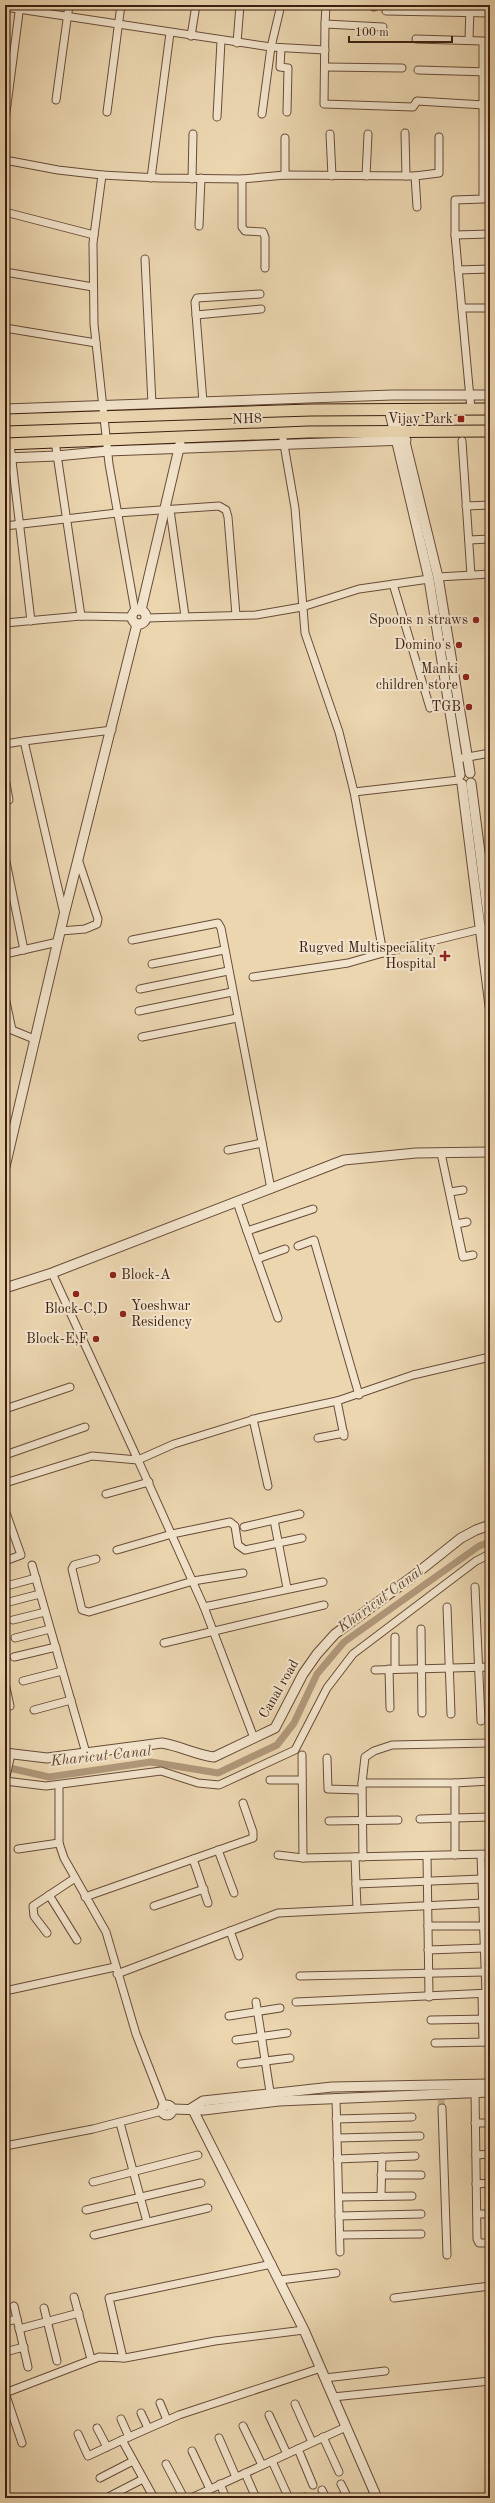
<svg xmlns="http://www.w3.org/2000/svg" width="495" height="2503" viewBox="0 0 495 2503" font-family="'Old Standard TT',serif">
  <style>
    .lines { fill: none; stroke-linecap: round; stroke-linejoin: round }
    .canal { stroke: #b0977a; stroke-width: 7 }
    .minor-tunnel { stroke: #c8b190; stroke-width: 7; stroke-dasharray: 7 3.5; stroke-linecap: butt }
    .minor-casing { stroke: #684c38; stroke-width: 9 }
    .tertiary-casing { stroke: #684c38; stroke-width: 11 }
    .primary-casing { stroke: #3c1e10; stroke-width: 13 }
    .minor { stroke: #f2e4cc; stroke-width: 7 }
    .tertiary { stroke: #f2e4cc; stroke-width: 9 }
    .primary { stroke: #ebd6b0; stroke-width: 11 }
    .poi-dot { fill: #8f2418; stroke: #f2e4cc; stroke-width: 1.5 }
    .labels { text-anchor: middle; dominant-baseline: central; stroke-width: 4; stroke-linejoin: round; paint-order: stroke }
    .street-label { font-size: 14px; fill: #3c1e10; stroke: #f2e4cc }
    .poi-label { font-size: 14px; fill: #3c1e10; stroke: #f2e4cc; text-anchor: end }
    .water-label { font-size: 15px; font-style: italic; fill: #654835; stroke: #f2e4cc }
  </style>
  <rect width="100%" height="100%" fill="#ebd6b0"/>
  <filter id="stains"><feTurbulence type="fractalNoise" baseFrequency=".005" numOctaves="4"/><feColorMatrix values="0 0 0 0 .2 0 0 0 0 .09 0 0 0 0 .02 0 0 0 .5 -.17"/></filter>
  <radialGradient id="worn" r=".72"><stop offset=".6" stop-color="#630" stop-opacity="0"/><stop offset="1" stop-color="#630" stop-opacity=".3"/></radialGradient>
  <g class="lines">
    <polyline class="canal" points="5,1767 49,1777 151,1762 218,1773 277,1745 294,1723 317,1674 344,1642 479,1546 490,1542"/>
    <polyline class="minor-tunnel" points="441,2099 442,2108"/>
    <defs>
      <g id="minor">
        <polyline points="281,5 271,47 325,50"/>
        <polyline points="5,7 271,47 262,114"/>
        <polyline points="374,7 374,5"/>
        <polyline points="386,11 490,13"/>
        <polyline points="325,24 326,5"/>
        <polyline points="383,27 325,24 324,104 413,107 417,101 484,105"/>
        <polyline points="191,36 196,5"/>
        <polyline points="416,39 483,41 483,199 455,200 455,235 471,409"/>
        <polyline points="469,40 470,5"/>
        <polyline points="237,43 240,5"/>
        <polyline points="281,48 280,67 288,68 287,112"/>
        <polyline points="325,67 402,68"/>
        <polyline points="418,70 490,72"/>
        <polyline points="56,100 69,5"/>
        <polyline points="107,112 121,5"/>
        <polyline points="217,117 221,41"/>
        <polyline points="5,120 20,5"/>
        <polyline points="405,133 406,176"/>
        <polyline points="330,134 332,176"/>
        <polyline points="5,160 58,170 102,175 93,243 94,324 109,464 135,611"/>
        <polyline points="102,175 159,178 242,179 285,175 415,176 439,173 439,137"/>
        <polyline points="285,175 285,138"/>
        <polyline points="366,176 368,134"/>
        <polyline points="415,176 417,207"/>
        <polyline points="151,178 170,33"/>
        <polyline points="192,179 193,134"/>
        <polyline points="242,179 242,227 245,231 263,232 265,237 265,268"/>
        <polyline points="5,212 94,235"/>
        <polyline points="199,226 201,178"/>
        <polyline points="455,235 490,234"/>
        <polyline points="145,259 152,404"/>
        <polyline points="458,270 490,269"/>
        <polyline points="5,272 93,287"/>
        <polyline points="462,308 490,308"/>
        <polyline points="196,315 261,309"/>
        <polyline points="5,328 96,343"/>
        <polyline points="203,402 195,302 197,298 260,294"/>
        <polyline points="282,433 295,508 305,633 339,732 354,792 459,780"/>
        <polyline points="55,441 81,616"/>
        <polyline points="462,441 471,575"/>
        <polyline points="10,444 31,621"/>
        <polyline points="466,506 490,505"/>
        <polyline points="170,510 185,616"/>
        <polyline points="5,526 117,513 219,506 226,510 228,517 236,615"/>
        <polyline points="469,540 490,539"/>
        <polyline points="438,577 490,574"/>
        <polyline points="393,584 430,708"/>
        <polyline points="146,618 256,615 302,607 359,589 429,579"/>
        <polyline points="5,623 81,616 131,617"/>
        <polyline points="24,741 112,730"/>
        <polyline points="5,744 24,741 64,914"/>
        <polyline points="457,759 490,753"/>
        <polyline points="5,778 9,800"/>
        <polyline points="354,792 383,953 489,927"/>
        <polyline points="5,857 24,950"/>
        <polyline points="61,931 85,929 97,924 98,919 78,859"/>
        <polyline points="132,940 218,923 221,928 271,1189"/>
        <polyline points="5,954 58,942"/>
        <polyline points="152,964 224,950"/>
        <polyline points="253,977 348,963 383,953"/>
        <polyline points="140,989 228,971"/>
        <polyline points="5,997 12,1030 34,1039"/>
        <polyline points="139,1011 232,992"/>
        <polyline points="142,1037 237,1018"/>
        <polyline points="228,1150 262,1143"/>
        <polyline points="441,1153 463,1257 473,1255"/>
        <polyline points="450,1192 463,1190"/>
        <polyline points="237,1202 247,1231 313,1209"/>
        <polyline points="456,1224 467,1222"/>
        <polyline points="247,1231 278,1318"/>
        <polyline points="298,1246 314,1240 359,1395"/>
        <polyline points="257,1259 285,1249"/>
        <polyline points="337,1401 344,1436"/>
        <polyline points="5,1409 70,1387"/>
        <polyline points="253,1419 268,1486"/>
        <polyline points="318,1438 344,1433"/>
        <polyline points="5,1455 85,1427"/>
        <polyline points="5,1483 92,1456 138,1460 52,1273"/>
        <polyline points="106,1494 149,1482"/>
        <polyline points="5,1510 21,1555 5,1561"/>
        <polyline points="274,1520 287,1588"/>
        <polyline points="244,1527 300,1514"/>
        <polyline points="117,1550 172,1534 230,1522 235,1526 238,1545 245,1550 302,1538"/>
        <polyline points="96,1559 74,1565 72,1569 82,1610 89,1612 193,1581 243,1573"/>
        <polyline points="32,1565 86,1753"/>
        <polyline points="10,1585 36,1578"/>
        <polyline points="475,1587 481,1721"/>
        <polyline points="5,1603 40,1594"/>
        <polyline points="204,1607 323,1582"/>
        <polyline points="447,1607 451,1714"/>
        <polyline points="13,1620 45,1612"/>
        <polyline points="421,1629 422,1713"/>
        <polyline points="395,1637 395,1669"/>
        <polyline points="15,1638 50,1629"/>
        <polyline points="164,1643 324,1605"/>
        <polyline points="14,1657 56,1647"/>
        <polyline points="389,1669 390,1708"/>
        <polyline points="375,1670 490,1667"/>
        <polyline points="23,1681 62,1671"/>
        <polyline points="5,1683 10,1706"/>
        <polyline points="34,1710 71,1700"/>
        <polyline points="254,1738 204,1607 138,1460 174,1444 258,1418 337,1401 413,1375 490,1357"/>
        <polyline points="302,1755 303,1858"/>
        <polyline points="327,1758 328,1789 362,1790"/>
        <polyline points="270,1780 302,1780"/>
        <polyline points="5,1781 46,1786 161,1771 198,1783 219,1785 295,1750 327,1688 353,1654 476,1561 490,1554"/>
        <polyline points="362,1783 365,1757 374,1751 392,1745 490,1743"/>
        <polyline points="59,1785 59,1843 64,1858 106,1932 136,2034 164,2106"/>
        <polyline points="420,1819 490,1817"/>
        <polyline points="329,1821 398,1820"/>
        <polyline points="5,1839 5,1781 11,1754"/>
        <polyline points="18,1849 59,1843"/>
        <polyline points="218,1850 234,1893"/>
        <polyline points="278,1855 303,1858 490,1854"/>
        <polyline points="455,1855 455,1783 490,1781"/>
        <polyline points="481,1855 486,1993"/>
        <polyline points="427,1856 429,1997"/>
        <polyline points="355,1857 356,1884 482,1879"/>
        <polyline points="363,1857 362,1783 455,1783"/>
        <polyline points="193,1859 208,1903"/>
        <polyline points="356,1884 357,1908"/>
        <polyline points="49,1895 77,1940"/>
        <polyline points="85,1897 253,1838 253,1832 243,1803"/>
        <polyline points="154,1906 204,1889"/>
        <polyline points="428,1926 483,1926"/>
        <polyline points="230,1931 239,1956"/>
        <polyline points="47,1933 34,1916 33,1906 75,1878"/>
        <polyline points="428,1950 484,1948"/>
        <polyline points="117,1974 278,1913 483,1903"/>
        <polyline points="300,1976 485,1972"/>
        <polyline points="5,1991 115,1967"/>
        <polyline points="482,1994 483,2042"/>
        <polyline points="256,2002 271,2098"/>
        <polyline points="296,2002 490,1993"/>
        <polyline points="229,2016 280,2008"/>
        <polyline points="431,2020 490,2019"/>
        <polyline points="236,2040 287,2033"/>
        <polyline points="435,2043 490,2042"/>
        <polyline points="241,2064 290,2058"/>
        <polyline points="475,2092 477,2239 479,2243 490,2243"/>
        <polyline points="336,2098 340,2252"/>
        <polyline points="442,2108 447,2255"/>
        <polyline points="336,2119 412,2117"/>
        <polyline points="120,2123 147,2222"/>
        <polyline points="475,2123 490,2123"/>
        <polyline points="337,2138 420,2136"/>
        <polyline points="5,2146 93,2129 162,2111"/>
        <polyline points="476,2155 490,2154"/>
        <polyline points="337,2159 415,2156"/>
        <polyline points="381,2175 421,2175"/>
        <polyline points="93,2182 198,2155"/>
        <polyline points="476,2184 490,2183"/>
        <polyline points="381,2196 382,2157"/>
        <polyline points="339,2197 412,2196"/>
        <polyline points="86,2210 201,2183"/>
        <polyline points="477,2214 490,2214"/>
        <polyline points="339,2216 421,2214"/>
        <polyline points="94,2235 208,2208"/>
        <polyline points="340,2235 421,2234"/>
        <polyline points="280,2280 336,2273"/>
        <polyline points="74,2297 91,2359"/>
        <polyline points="394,2298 490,2286"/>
        <polyline points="14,2306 17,2319"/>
        <polyline points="44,2308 57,2361"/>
        <polyline points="5,2322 17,2319 28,2367"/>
        <polyline points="19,2329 79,2313"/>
        <polyline points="5,2352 24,2347"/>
        <polyline points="123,2358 109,2298 272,2264"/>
        <polyline points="325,2378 385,2371"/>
        <polyline points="5,2393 99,2357 125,2358 215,2341 304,2330"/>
        <polyline points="5,2393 22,2443"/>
        <polyline points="333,2397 490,2381"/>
        <polyline points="160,2403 167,2420"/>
        <polyline points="295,2404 312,2442"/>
        <polyline points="141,2413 148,2428"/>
        <polyline points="269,2415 287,2454"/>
        <polyline points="121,2419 129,2437"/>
        <polyline points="243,2426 262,2465"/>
        <polyline points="97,2428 107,2447"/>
        <polyline points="78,2434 88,2456 122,2440"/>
        <polyline points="323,2437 339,2472"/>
        <polyline points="219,2438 236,2477"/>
        <polyline points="298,2449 313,2485"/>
        <polyline points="192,2451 210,2489"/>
        <polyline points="272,2461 287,2494"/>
        <polyline points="166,2464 184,2498"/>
        <polyline points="245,2473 256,2498"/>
        <polyline points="100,2478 133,2461"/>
        <polyline points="220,2484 226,2498"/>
        <polyline points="341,2484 348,2498"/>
        <polyline points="322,2490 326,2498"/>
        <polyline points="110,2496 143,2479"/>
        <polyline points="305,2497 305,2498"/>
        <polyline points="154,2498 122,2440 179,2415 321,2368"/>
        <polyline points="191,2498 346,2427"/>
      </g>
      <g id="tertiary">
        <polyline points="5,409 392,395 490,395"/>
        <polyline points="389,409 429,579 460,775"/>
        <polyline points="397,409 438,577 470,773"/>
        <polyline points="5,458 57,456 108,451 406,440"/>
        <circle cx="139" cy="617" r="7"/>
        <polyline points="141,610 180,444"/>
        <polyline points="471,783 490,930"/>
        <polyline points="462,784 490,1006"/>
        <polyline points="5,1167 64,915 137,624"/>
        <polyline points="5,1288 52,1273 344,1160 416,1153 490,1152"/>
        <path d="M 5,1753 L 47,1758 L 162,1743 C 180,1746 197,1755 214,1757 L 275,1728 L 303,1674 L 317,1654 L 335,1634 L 412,1577 L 461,1538 L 476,1530 L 490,1525"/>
        <circle cx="167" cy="2110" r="5"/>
        <polyline points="192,2108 304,2330 377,2498"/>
        <polyline points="192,2108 203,2101 332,2087 490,2084"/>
        <polyline points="172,2109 204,2110 279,2101 490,2092"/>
      </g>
      <g id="primary">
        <polyline points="5,420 311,410 490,409"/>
        <polyline points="5,444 308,432 490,431"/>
      </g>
    </defs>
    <use href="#minor" class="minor-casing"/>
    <use href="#tertiary" class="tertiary-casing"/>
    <use href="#primary" class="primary-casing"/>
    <use href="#minor" class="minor"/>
    <use href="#tertiary" class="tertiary"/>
    <use href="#primary" class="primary"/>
  </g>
  <g class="poi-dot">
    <rect x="457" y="415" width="8" height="8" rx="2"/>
    <circle cx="476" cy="620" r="4"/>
    <circle cx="459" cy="645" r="4"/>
    <circle cx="466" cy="677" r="4"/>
    <circle cx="469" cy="707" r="4"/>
    <path d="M443 950h4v4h4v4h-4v4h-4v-4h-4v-4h4z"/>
    <circle cx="113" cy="1275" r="4"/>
    <circle cx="76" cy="1294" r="4"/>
    <circle cx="123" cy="1314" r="4"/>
    <circle cx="96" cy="1339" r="4"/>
  </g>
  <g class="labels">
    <g class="street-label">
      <text transform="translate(247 419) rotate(-2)">NH8</text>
      <text transform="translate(279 1689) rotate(-60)">Canal road</text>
    </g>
    <g class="poi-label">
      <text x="453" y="419">Vijay Park</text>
      <text x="468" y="620">Spoons n straws</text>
      <text x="451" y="645">Domino's</text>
      <text x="458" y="669">Manki<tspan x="458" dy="16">children store</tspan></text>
      <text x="461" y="707">TGB</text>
      <text x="436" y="948">Rugved Multispeciality<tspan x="436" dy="16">Hospital</tspan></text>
      <text x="121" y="1275" text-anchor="start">Block-A</text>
      <text x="131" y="1306" text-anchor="start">Yoeshwar<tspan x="131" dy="16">Residency</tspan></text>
      <text x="76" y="1309" text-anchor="middle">Block-C,D</text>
      <text x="88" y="1339">Block-E,F</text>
    </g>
    <g class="water-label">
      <text transform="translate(381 1600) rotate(-36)">Kharicut Canal</text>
      <text transform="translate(101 1757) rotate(-6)">Kharicut Canal</text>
    </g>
  </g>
  <rect width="495" height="2503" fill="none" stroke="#ebd6b0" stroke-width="20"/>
  <rect x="6" y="6" width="483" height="2491" fill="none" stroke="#3c1e10" stroke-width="2"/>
  <rect x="10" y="10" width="475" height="2483" fill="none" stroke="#3c1e10"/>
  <path d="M349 36v6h103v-6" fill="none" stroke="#3c1e10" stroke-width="2"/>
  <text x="355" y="36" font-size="12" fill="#3c1e10" stroke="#f2e4cc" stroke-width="3" paint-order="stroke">100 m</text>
  <rect width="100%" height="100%" filter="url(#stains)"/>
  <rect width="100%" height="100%" fill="url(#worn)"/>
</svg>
